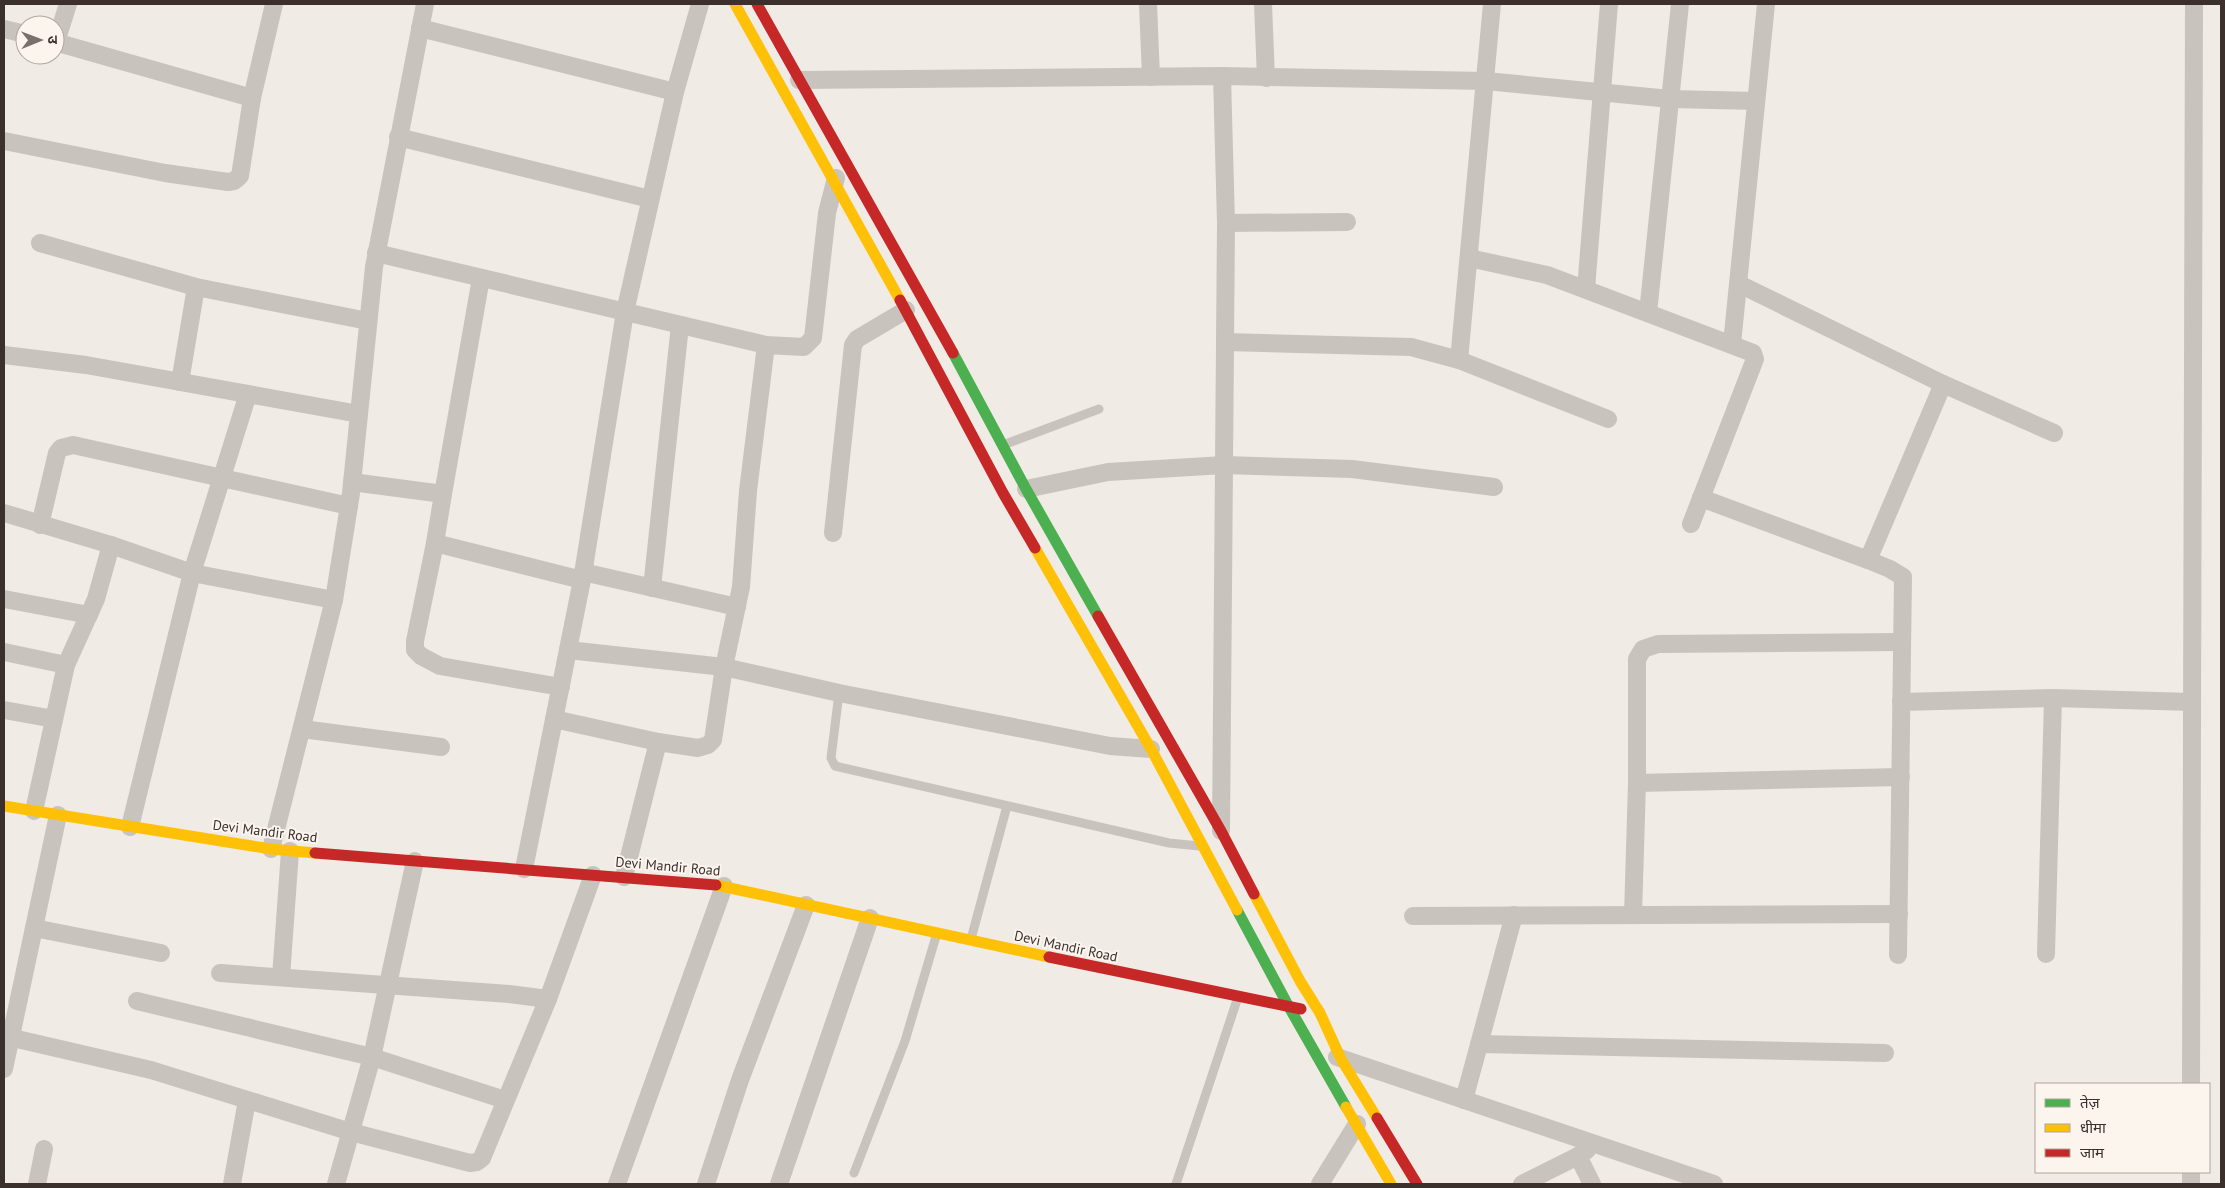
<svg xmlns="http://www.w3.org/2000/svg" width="2225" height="1188" viewBox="0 0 2225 1188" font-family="'PT Sans','Noto Sans Devanagari',sans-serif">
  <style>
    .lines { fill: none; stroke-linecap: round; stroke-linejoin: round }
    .lane { stroke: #c9c3be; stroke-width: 9 }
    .street { stroke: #c9c3be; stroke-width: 18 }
    .fast { stroke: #4caf50; stroke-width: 11 }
    .slow { stroke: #ffc107; stroke-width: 11 }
    .jam { stroke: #c62828; stroke-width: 11 }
    .labels { text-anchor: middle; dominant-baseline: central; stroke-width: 4; stroke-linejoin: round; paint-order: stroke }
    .street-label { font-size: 14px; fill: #3b302b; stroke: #fbf5ee }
  </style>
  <rect width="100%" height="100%" fill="#f0ebe5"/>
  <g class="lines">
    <g class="lane">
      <polyline points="1003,445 1099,409"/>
      <polyline points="839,693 831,758 835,766 1169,843 1199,846"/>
      <polyline points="971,939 1007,806"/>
      <polyline points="854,1173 905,1041 937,933"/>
      <polyline points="1176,1184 1238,997"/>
    </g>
    <g class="street">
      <polyline points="1148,4 1151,77"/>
      <polyline points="1263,4 1266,78"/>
      <polyline points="420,28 675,92"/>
      <polyline points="4,29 25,34"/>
      <polyline points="55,42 252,98"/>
      <polyline points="56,42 68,4"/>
      <polyline points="799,80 1222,76 1486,81 1670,99 1756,101"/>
      <polyline points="398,137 650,199"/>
      <polyline points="4,141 165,173 228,182 234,181 240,176 252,98 274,4"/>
      <polyline points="1226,223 1347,222"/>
      <polyline points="40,243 196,287 368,321"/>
      <polyline points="376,253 766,345 804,347 813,338 827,213 836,178"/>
      <polyline points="1469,258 1547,275 1753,353 1755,359 1691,524"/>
      <polyline points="1739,284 1943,384 2054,433"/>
      <polyline points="1586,289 1609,4"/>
      <polyline points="1648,313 1680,4"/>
      <polyline points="1225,342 1411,347 1459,360 1608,419"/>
      <polyline points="1732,344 1766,4"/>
      <polyline points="4,355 86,365 359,414"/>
      <polyline points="1459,360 1492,4"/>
      <polyline points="180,382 196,287"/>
      <polyline points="352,482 443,494 435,543 582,580"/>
      <polyline points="1026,489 1108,472 1224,465 1352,469 1494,487"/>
      <polyline points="443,494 481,278"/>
      <polyline points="1701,498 1868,560 1890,569 1903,577 1898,955"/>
      <polyline points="4,513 111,545 192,573 334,600"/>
      <polyline points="40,525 57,453 61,448 73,445 349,506"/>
      <polyline points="833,533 853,345 857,339 906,310"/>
      <polyline points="435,543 415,641 415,650 421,656 440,666 561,687"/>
      <polyline points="1868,560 1943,384"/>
      <polyline points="583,572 737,607"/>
      <polyline points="652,588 680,325"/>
      <polyline points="4,599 89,615"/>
      <polyline points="568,650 724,667 839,693 1110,746 1151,749"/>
      <polyline points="4,652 66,665"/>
      <polyline points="1901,702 2053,698 2192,702"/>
      <polyline points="4,710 54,719"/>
      <polyline points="554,719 658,742 698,748 708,745 713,740 724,667 741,587 748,491 766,345"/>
      <polyline points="302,729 441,747"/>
      <polyline points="1637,783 1901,777"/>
      <polyline points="34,811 66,665 96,599 111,545"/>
      <polyline points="130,827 192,573 248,394"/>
      <polyline points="1221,831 1226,223 1222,76"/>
      <polyline points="271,849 334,600 351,493 374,267 425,4"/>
      <polyline points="524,869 582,580 625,312 675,92 700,4"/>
      <polyline points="624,877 658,742"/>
      <polyline points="1633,915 1637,783 1637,659 1643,649 1658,644 1902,642"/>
      <polyline points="1413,916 1899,914"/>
      <polyline points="34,928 161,953"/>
      <polyline points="2046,954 2053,698"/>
      <polyline points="220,973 509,994 548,999"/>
      <polyline points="281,977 290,851"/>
      <polyline points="137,1001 372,1057 505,1100"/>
      <polyline points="4,1036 151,1070 351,1132 470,1163 477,1162 482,1158 548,999 593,875"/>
      <polyline points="1479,1044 1885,1053"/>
      <polyline points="1337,1057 1714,1184"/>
      <polyline points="4,1069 58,815"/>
      <polyline points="2191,1084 2194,4"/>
      <polyline points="1464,1100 1514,915"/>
      <polyline points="1587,1150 1578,1156 1592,1184"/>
      <polyline points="37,1184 44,1149"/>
      <polyline points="232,1184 247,1100"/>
      <polyline points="336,1184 372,1057 415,861"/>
      <polyline points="617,1184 724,886"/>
      <polyline points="706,1184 740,1080 806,905"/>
      <polyline points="779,1184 870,918"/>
      <polyline points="1320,1184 1357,1124"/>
      <polyline points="1522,1184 1578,1156"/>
      <polyline points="2191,1184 2191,1172"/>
    </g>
    <g class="fast">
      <polyline points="953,353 1026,489 1098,616"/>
      <polyline points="1237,910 1289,1007 1346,1107"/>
    </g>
    <g class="slow">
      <polyline points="735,4 900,300"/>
      <polyline points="1035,548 1151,749 1237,910"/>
      <polyline points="4,806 271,849 315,853"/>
      <polyline points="716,885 1049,957"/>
      <polyline points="1254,894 1300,981 1320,1013 1341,1059 1377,1118"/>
      <polyline points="1346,1107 1391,1184"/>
    </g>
    <g class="jam">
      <polyline points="757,4 953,353"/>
      <polyline points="900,300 1003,493 1035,548"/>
      <polyline points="1098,616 1221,831 1254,894"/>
      <polyline points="315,853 716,885"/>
      <polyline points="1049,957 1301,1009"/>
      <polyline points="1377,1118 1417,1184"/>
    </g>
  </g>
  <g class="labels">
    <g class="street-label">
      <text transform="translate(265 831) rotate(7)">Devi Mandir Road</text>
      <text transform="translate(668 866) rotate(5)">Devi Mandir Road</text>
      <text transform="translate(1066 946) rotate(12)">Devi Mandir Road</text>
    </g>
  </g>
  <rect width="2225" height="1188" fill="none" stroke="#3b302b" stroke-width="10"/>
  <rect x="2035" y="1083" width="175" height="90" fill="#fbf5ee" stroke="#aea6a0"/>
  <rect x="2045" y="1099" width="25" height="8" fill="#4caf50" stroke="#aea6a0"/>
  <text x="2080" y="1108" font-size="15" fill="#3b302b">तेज़</text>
  <rect x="2045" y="1124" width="25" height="8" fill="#ffc107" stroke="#aea6a0"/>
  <text x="2080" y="1133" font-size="15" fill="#3b302b">धीमा</text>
  <rect x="2045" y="1149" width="25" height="8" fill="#c62828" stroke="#aea6a0"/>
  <text x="2080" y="1158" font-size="15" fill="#3b302b">जाम</text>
  <g transform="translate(40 40) rotate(89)"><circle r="24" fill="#fbf5ee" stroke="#aea6a0"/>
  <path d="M0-4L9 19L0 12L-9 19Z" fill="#7a716c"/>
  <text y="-8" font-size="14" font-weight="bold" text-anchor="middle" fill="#3b302b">उ</text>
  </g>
</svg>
